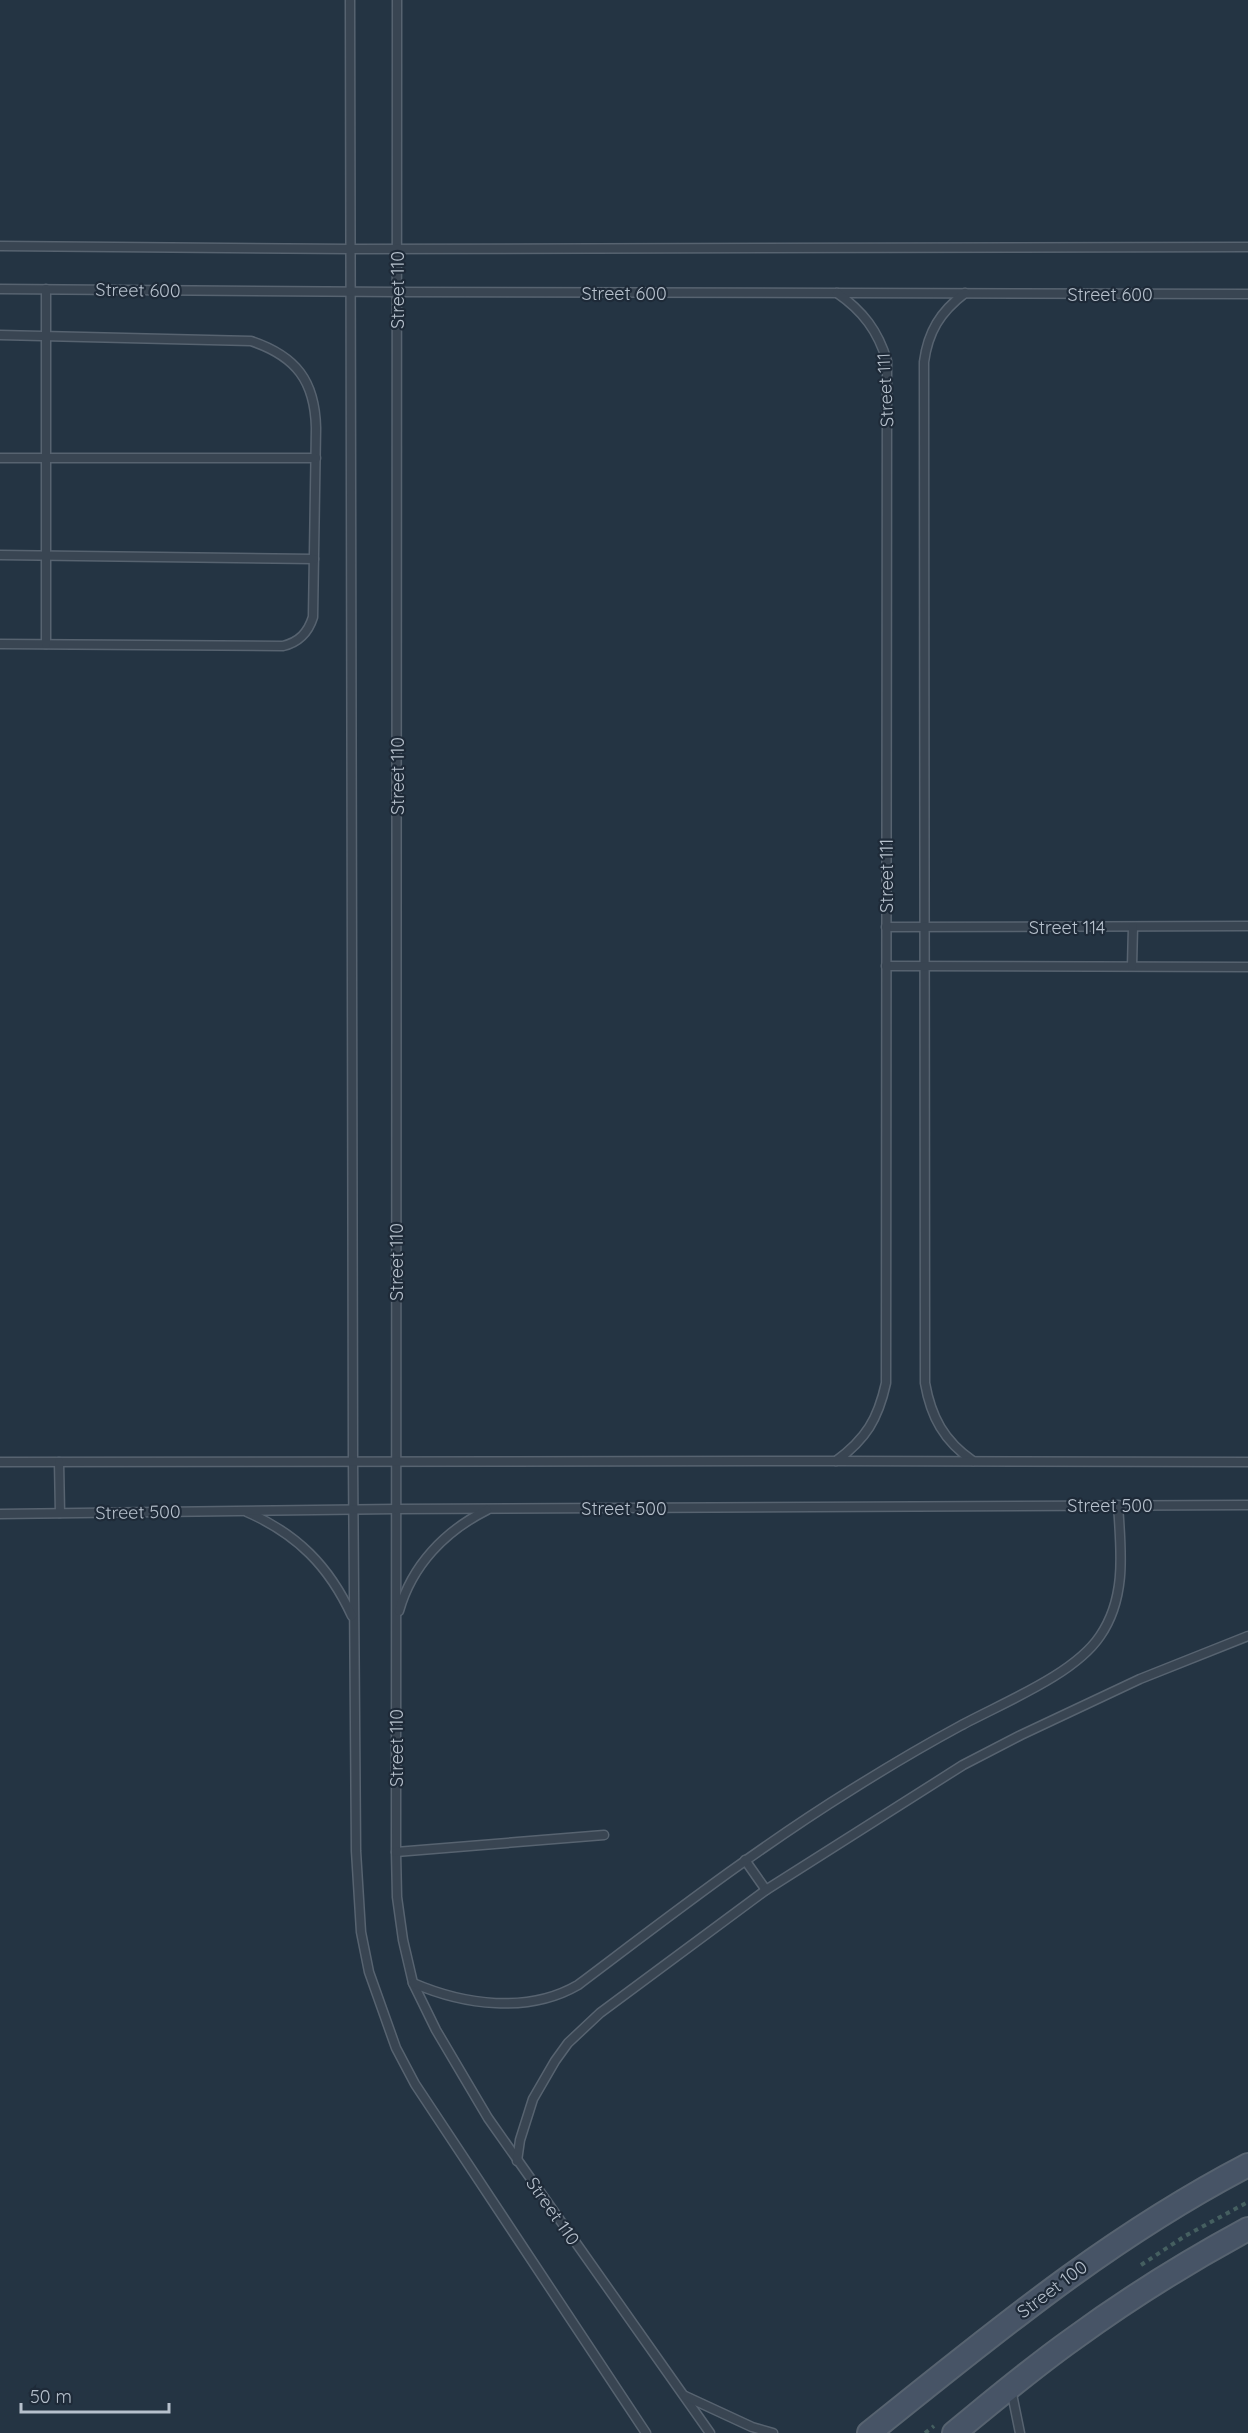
<svg xmlns="http://www.w3.org/2000/svg" width="1248" height="2433" viewBox="0 0 1248 2433" font-family="Quicksand,sans-serif">
  <style>
    .lines { fill: none; stroke-linecap: round; stroke-linejoin: round }
    .lane-casing { stroke: #576370; stroke-width: 11 }
    .secondary-casing { stroke: #576370; stroke-width: 26 }
    .path { stroke: #455f60; stroke-width: 4; stroke-dasharray: 4.5 4.5; stroke-linecap: butt }
    .lane { stroke: #394552; stroke-width: 8 }
    .secondary { stroke: #475466; stroke-width: 22 }
    .labels { text-anchor: middle; dominant-baseline: central; stroke-width: 4.5; stroke-linejoin: round; paint-order: stroke }
    .street-label { font-size: 18px; fill: #b6c0cc; stroke: #1e2a38 }
  </style>
  <rect width="100%" height="100%" fill="#243443"/>
  <g class="lines">
    <defs>
      <g id="lane">
        <polyline points="350,0 353,1461 356,1851 361,1932 369,1972 396,2048 415,2084 646,2433"/>
        <polyline points="397,0 396,1852 397,1897 403,1940 413,1983 436,2030 488,2118 710,2433"/>
        <polyline points="0,246 350,249 1248,247"/>
        <polyline points="0,289 397,292 1248,294"/>
        <path d="M 965,293 C 940,312 928,332 924,362 L 925,1383 C 931,1417 944,1441 973,1461"/>
        <path d="M 0,335 L 251,341 C 296,356 315,381 316,428 L 313,617 C 308,633 299,642 283,646 L 0,644"/>
        <polyline points="0,458 316,458"/>
        <polyline points="0,555 314,559"/>
        <polyline points="46,644 46,289"/>
        <polyline points="886,927 1248,926"/>
        <polyline points="886,966 1248,967"/>
        <polyline points="1132,966 1133,927"/>
        <path d="M 836,1461 C 866,1439 878,1419 886,1383 L 887,361 C 878,331 863,311 837,293"/>
        <polyline points="0,1462 836,1461 1248,1462"/>
        <polyline points="59,1462 60,1513"/>
        <path d="M 247,1512 C 297,1534 329,1566 352,1616"/>
        <polyline points="0,1514 396,1509 1248,1505"/>
        <path d="M 399,1611 C 412,1565 445,1531 487,1510"/>
        <polyline points="396,1852 604,1835"/>
        <polyline points="745,1860 766,1890"/>
        <path d="M 413,1983 C 464,2005 528,2014 578,1985 C 667,1918 756,1849 851,1790 C 886,1768 923,1746 960,1726 C 1002,1703 1074,1675 1100,1636 C 1127,1597 1121,1550 1118,1505"/>
        <polyline points="517,2161 520,2140 533,2099 555,2061 568,2043 600,2013 766,1890 963,1765 1021,1735 1140,1679 1248,1636"/>
        <polyline points="1011,2389 1020,2433"/>
        <polyline points="685,2396 752,2427 773,2433"/>
      </g>
      <g id="secondary">
        <path d="M 869,2433 C 993,2334 1106,2239 1248,2165"/>
        <path d="M 954,2433 C 993,2401 1032,2368 1073,2339 C 1129,2298 1187,2262 1248,2229"/>
      </g>
    </defs>
    <use href="#lane" class="lane-casing"/>
    <use href="#secondary" class="secondary-casing"/>
    <g class="path">
      <polyline points="1141,2265 1185,2236 1248,2202"/>
      <polyline points="925,2433 934,2426"/>
    </g>
    <use href="#lane" class="lane"/>
    <use href="#secondary" class="secondary"/>
  </g>
  <g class="labels">
    <g class="street-label">
      <text transform="translate(138 290) rotate(1)">Street 600</text>
      <text transform="translate(397 290) rotate(-90)">Street 110</text>
      <text x="624" y="293">Street 600</text>
      <text x="1110" y="294">Street 600</text>
      <text transform="translate(885 390) rotate(-93)">Street 111</text>
      <text transform="translate(397 776) rotate(-90)">Street 110</text>
      <text transform="translate(886 876) rotate(-90)">Street 111</text>
      <text x="1067" y="927">Street 114</text>
      <text transform="translate(396 1262) rotate(-90)">Street 110</text>
      <text x="1110" y="1505">Street 500</text>
      <text x="624" y="1508">Street 500</text>
      <text transform="translate(138 1512) rotate(-1)">Street 500</text>
      <text transform="translate(396 1748) rotate(-90)">Street 110</text>
      <text transform="translate(553 2211) rotate(55)">Street 110</text>
      <text transform="translate(1052 2289) rotate(-37)">Street 100</text>
    </g>
  </g>
  <path d="M21 2403v9h148v-9" fill="none" stroke="#b6c0cc" stroke-width="3"/>
  <text x="30" y="2403" font-size="18" fill="#b6c0cc" stroke="#1e2a38" stroke-width="4.5" paint-order="stroke">50 m</text>
</svg>
